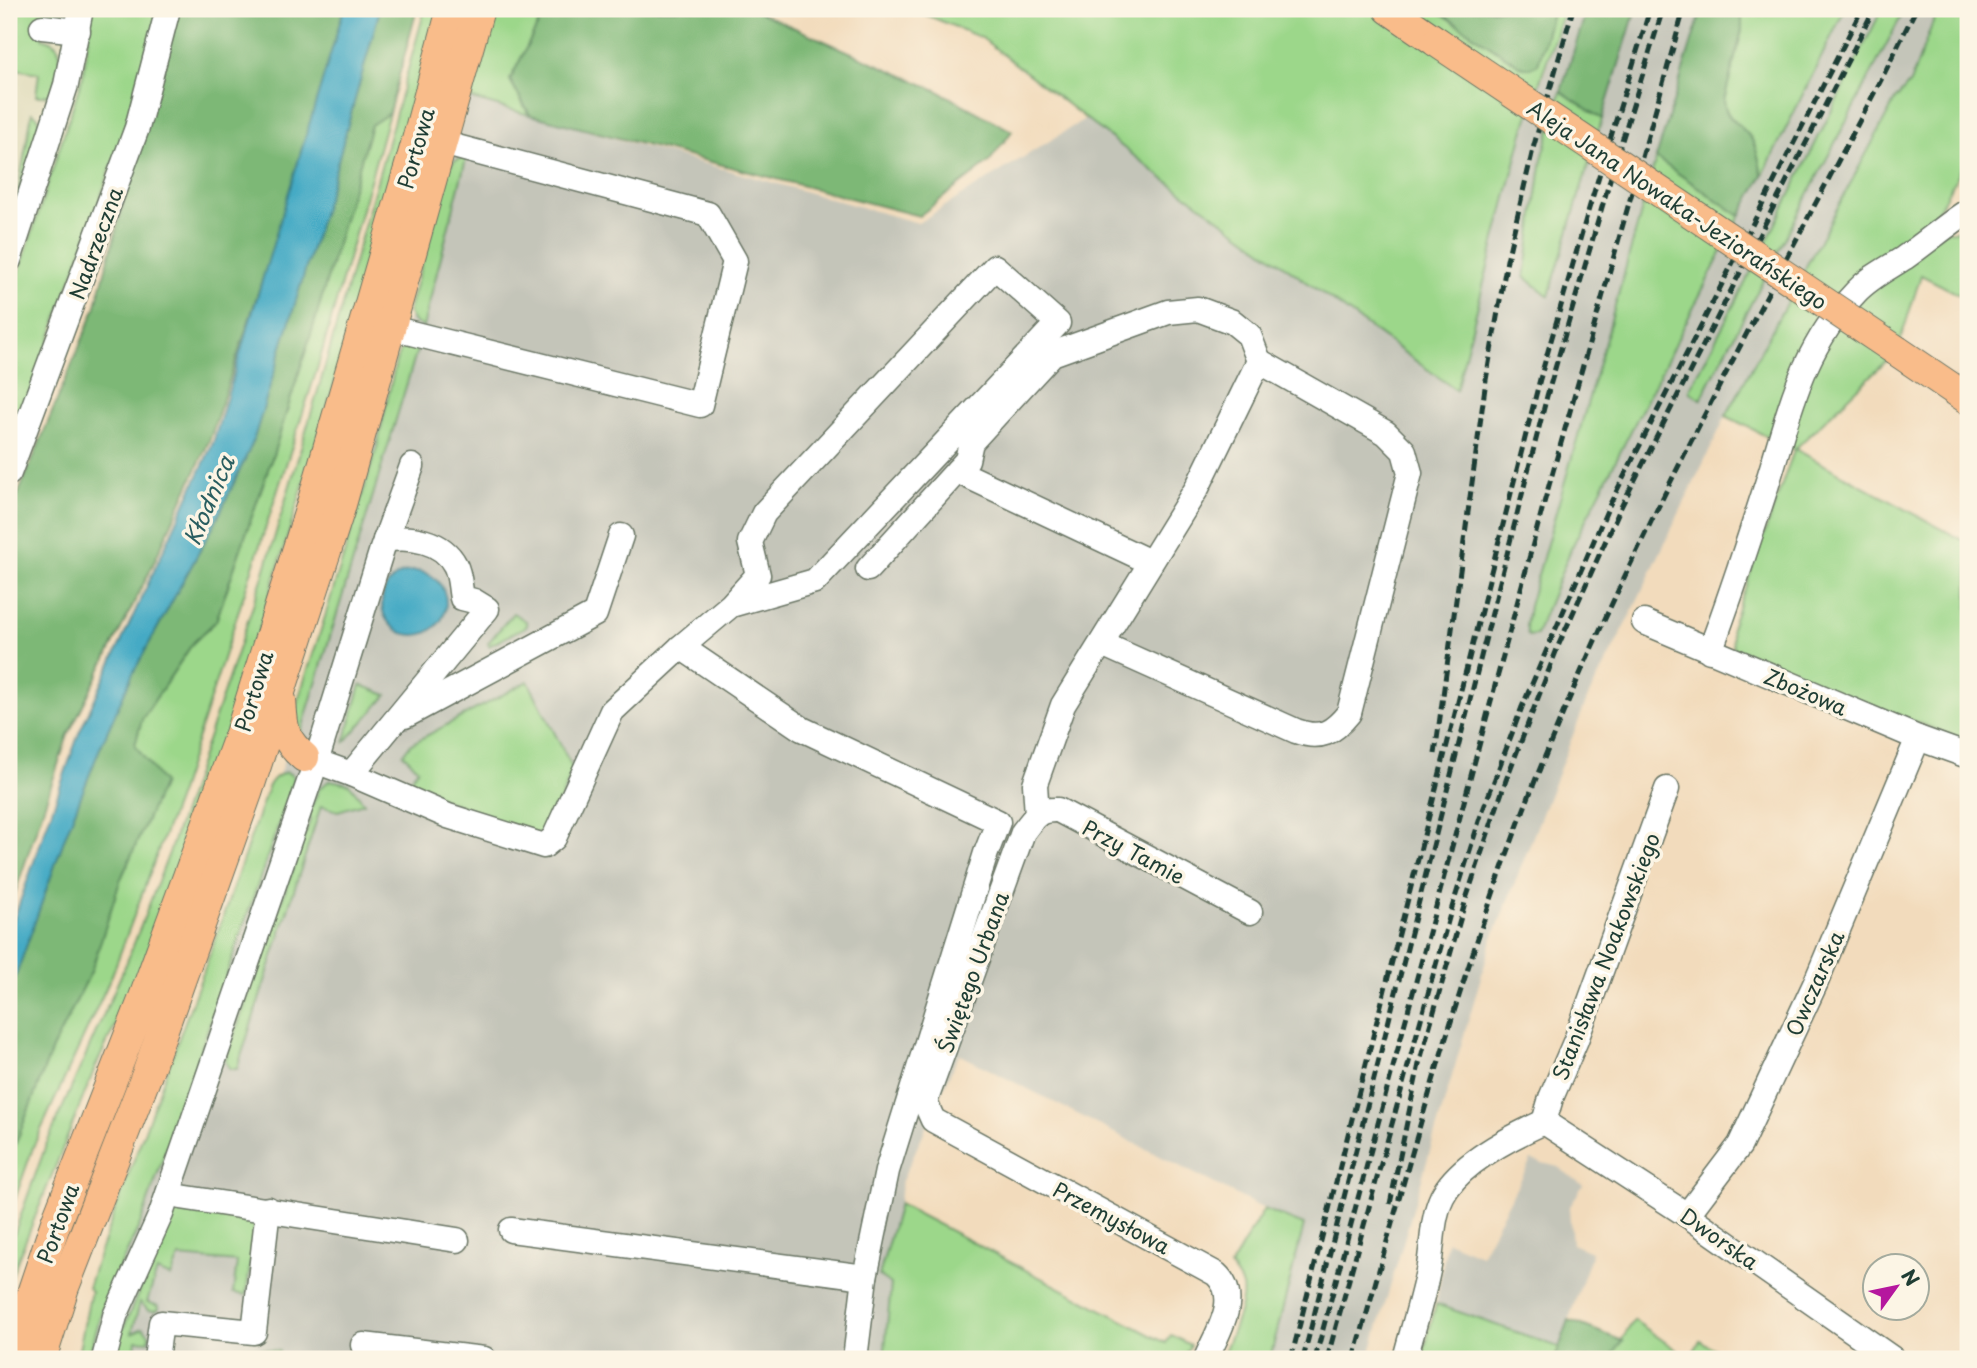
<svg xmlns="http://www.w3.org/2000/svg" width="1977" height="1368" viewBox="0 0 1977 1368" font-family="'Playpen Sans',sans-serif">
  <style>
    .built { fill: #e0dcbb }
    .industrial { fill: #c4c5b9 }
    .green { fill: #9cd78a; stroke: #5e8a5f; stroke-width: 2 }
    .forest { fill: #7db876; stroke: #4e7a55; stroke-width: 2 }
    .water { fill: #45aac5; stroke: #32747c; stroke-width: 2 }
    .lines { fill: none; stroke-linecap: round; stroke-linejoin: round }
    .minor-casing { stroke: #697464; stroke-width: 27 }
    .major-casing { stroke: #697464; stroke-width: 32 }
    .minor { stroke: #fff; stroke-width: 24 }
    .major { stroke: #f9bc8a; stroke-width: 30 }
    .rail { stroke: #1f3d34; stroke-width: 5; stroke-dasharray: 10 5; stroke-linecap: butt }
    .major-bridge-casing { stroke: #697464; stroke-width: 32; stroke-linecap: butt }
    .major-bridge { stroke: #f9bc8a; stroke-width: 30 }
    .labels { text-anchor: middle; dominant-baseline: central; stroke-width: 7; stroke-linejoin: round; paint-order: stroke }
    .street-label { font-size: 21px; fill: #1f3d34; stroke: #fcf5e5 }
    .water-label { font-size: 23px; font-style: italic; fill: #2a5e60; stroke: #fcf5e5 }
  </style>
  <rect width="100%" height="100%" fill="#fcf5e5"/>
  <filter id="ink" filterUnits="userSpaceOnUse"><feTurbulence type="fractalNoise" baseFrequency=".0143" numOctaves="2"/><feDisplacementMap in="SourceGraphic" scale="14" xChannelSelector="R" yChannelSelector="G"/><feConvolveMatrix kernelMatrix="1 2 1 2 8 2 1 2 1" color-interpolation-filters="sRGB"/></filter>
  <filter id="wash" filterUnits="userSpaceOnUse"><feTurbulence type="fractalNoise" baseFrequency=".00686" numOctaves="4" result="noise"/><feDisplacementMap in="SourceGraphic" scale="28" xChannelSelector="R" yChannelSelector="G"/><feGaussianBlur stdDeviation="1.57" result="paint"/><feColorMatrix in="noise" values="0 0 0 0 0 0 0 0 0 0 0 0 0 0 0 0 0 1.4 0 .05"/><feComposite in="paint" operator="in"/></filter>
  <g filter="url(#wash)">
    <rect width="100%" height="100%" fill="#f2dbbc"/>
    <polygon class="built" points="9,9 92,9 83,75 9,304"/>
    <g class="industrial">
      <polygon points="1261,9 1542,80 1564,9 1587,9 1542,159 1525,277 1549,296 1636,9 1702,9 1656,158 1607,335 1529,606 1526,626 1528,636 1542,623 1571,549 1740,216 1763,175 1845,9 1882,9 1767,241 1689,390 1701,399 1905,9 1938,9 1910,83 1895,100 1726,416 1625,626 1588,697 1491,943 1369,1359 1270,1359 1303,1225 1264,1209 959,1054 901,1183 899,1204 879,1276 892,1284 884,1359 89,1359 104,1283 299,717 469,98 918,223"/>
      <polygon points="1531,1160 1558,1167 1583,1185 1569,1208 1572,1244 1591,1252 1590,1259 1559,1347 1436,1304 1447,1241 1481,1255"/>
    </g>
    <g class="green">
      <path d="M 9,9 L 67,9 L 59,14 L 41,14 L 42,38 C 64,43 62,58 57,77 C 55,81 54,89 51,92 C 47,97 41,96 36,96 L 39,73 L 9,68 Z"/>
      <polygon points="92,9 159,9 121,140 9,454 9,304 83,75"/>
      <polygon points="425,9 442,9 394,188 233,715 141,971 95,1068 9,1282 9,1248 46,1145 126,964 169,853 263,576 322,377"/>
      <polygon points="493,9 546,9 510,80 529,115 469,98"/>
      <polygon points="912,9 1435,9 1520,66 1538,64 1553,9 1564,9 1522,136 1456,390 1160,176 982,38"/>
      <path d="M 1742,9 L 1845,9 L 1763,175 C 1759,165 1758,152 1753,142 C 1746,125 1726,123 1724,100 L 1742,30 Z"/>
      <polygon points="1882,9 1905,9 1701,399 1689,391 1767,241"/>
      <polygon points="1938,9 1968,9 1968,157 1927,230 1951,231 1968,229 1968,299 1921,275 1897,351 1795,449 1968,543 1968,742 1744,657 1733,647 1731,628 1794,450 1726,416 1895,100 1910,83"/>
      <polygon points="1561,91 1602,119 1549,296 1525,277 1542,159"/>
      <polygon points="32,113 38,117 41,130 16,202"/>
      <polygon points="389,113 318,366 180,792 112,975 34,1145 9,1216 9,1161 52,1049 90,973 120,881 149,815 135,745 142,719 193,643 216,621 274,452 315,321 371,124"/>
      <polygon points="461,158 466,159 423,327 414,322 408,312 449,168 454,161"/>
      <polygon points="1656,158 1740,216 1571,549 1536,635 1528,636 1526,626 1529,606 1607,335"/>
      <polygon points="409,345 418,347 299,739 295,709 319,636 377,447 396,361 401,350"/>
      <polygon points="513,613 526,621 527,626 489,646 488,643"/>
      <polygon points="528,681 573,769 549,829 535,836 406,784 418,769 403,754 411,744"/>
      <polygon points="361,685 387,695 344,743"/>
      <path d="M 286,772 L 292,775 L 294,780 L 141,1222 L 106,1297 L 88,1359 L 77,1359 L 91,1291 L 88,1288 L 95,1265 L 210,954 L 267,790 C 271,780 276,776 286,772 Z"/>
      <polygon points="330,780 349,784 364,803 338,811 321,806 237,1069 230,1069 225,1061 311,818 307,817 319,789"/>
      <polygon points="899,1204 1166,1343 1171,1335 1190,1345 1183,1359 884,1359 891,1284 879,1276"/>
      <polygon points="181,1207 252,1216 256,1225 246,1295 233,1293 237,1262 179,1257 171,1277 157,1271 147,1302 159,1306 159,1309 156,1311 148,1310 140,1302 132,1333 143,1328 150,1335 149,1341 136,1340 134,1359 113,1359 117,1343 173,1212"/>
      <path d="M 1264,1209 L 1304,1225 L 1270,1359 L 1221,1359 C 1228,1341 1246,1305 1242,1287 C 1240,1279 1235,1273 1230,1267 Z"/>
      <polygon points="1436,1304 1559,1347 1555,1359 1422,1359"/>
      <polygon points="1634,1320 1689,1359 1610,1359"/>
      <polygon points="1700,1340 1729,1359 1690,1359"/>
      <polygon points="245,1346 279,1351 278,1359 225,1359 226,1351 243,1354"/>
    </g>
    <g class="forest">
      <polygon points="176,9 344,9 274,244 210,439 150,571 68,735 9,911 9,516 95,309"/>
      <polygon points="380,9 417,9 389,113 371,125 315,321 274,452 216,621 193,643 142,719 135,745 163,783 120,881 91,972 52,1049 9,1161 9,995 66,834 100,748 133,673 218,517 253,442 332,182"/>
      <polygon points="546,9 752,9 938,91 1012,131 988,163 919,216 530,115 510,80"/>
      <polygon points="1435,9 1553,9 1538,64 1530,68 1520,66"/>
      <polygon points="1587,9 1636,9 1602,119 1561,91"/>
      <path d="M 1702,9 L 1742,9 L 1742,30 L 1724,100 C 1725,123 1745,125 1753,142 C 1758,152 1759,165 1763,175 L 1740,216 L 1656,158 Z"/>
      <polygon points="1569,1320 1623,1341 1610,1359 1555,1359"/>
    </g>
    <g class="water">
      <polygon points="344,9 380,9 332,182 253,442 218,517 133,673 100,748 66,834 9,995 9,933 79,733 213,443"/>
      <circle cx="414" cy="603" r="32"/>
    </g>
  </g>
  <g filter="url(#ink)">
    <g class="lines">
      <defs>
        <g id="minor">
          <polyline points="42,27 78,31"/>
          <polyline points="9,260 66,85 81,9"/>
          <polyline points="391,328 700,405 735,261 708,214 442,143"/>
          <polyline points="9,473 137,128 168,9"/>
          <polyline points="1150,562 957,471 967,460 971,442 1052,354 1168,312 1198,309 1233,322 1249,335 1259,361"/>
          <polyline points="868,569 957,471"/>
          <polyline points="1644,622 1918,738 1968,756"/>
          <polyline points="681,647 731,605 815,581 1058,323 995,267 764,513 750,542 758,575 731,605"/>
          <path d="M 1710,651 C 1731,596 1749,540 1767,484 C 1790,411 1800,351 1856,292 C 1870,277 1887,269 1904,258 C 1926,243 1946,225 1968,211"/>
          <polyline points="405,716 595,614 621,536"/>
          <polyline points="304,757 351,774 448,816 544,846 554,838 612,711 681,647 802,729 998,822 986,853 887,1171 865,1277 855,1359"/>
          <path d="M 351,774 L 487,609 L 474,601 L 462,598 C 460,588 460,574 455,565 C 442,540 410,536 385,540"/>
          <path d="M 1037,815 L 1035,784 L 1063,705 L 1197,488 L 1259,361 L 1386,433 L 1404,451 L 1410,473 L 1349,713 C 1333,733 1321,740 1296,731 L 1102,644"/>
          <polyline points="1544,1122 1687,1215 1893,1359"/>
          <polyline points="1544,1122 1551,1098 1576,1040 1667,789"/>
          <polyline points="168,1195 457,1240"/>
          <polyline points="1687,1215 1740,1145 1816,982 1918,738"/>
          <polyline points="511,1230 865,1277"/>
          <polyline points="363,1345 484,1359"/>
          <polyline points="104,1359 115,1316 161,1214 316,762 382,549 412,466"/>
          <polyline points="156,1359 161,1323 254,1332 268,1209"/>
          <path d="M 1206,1359 C 1217,1332 1242,1298 1216,1274 L 933,1120 L 925,1102 L 1023,832 C 1035,817 1037,809 1058,810 L 1250,912"/>
          <path d="M 1405,1359 C 1413,1328 1423,1297 1429,1266 C 1433,1243 1432,1218 1442,1197 C 1458,1164 1511,1137 1544,1122"/>
        </g>
        <g id="major">
          <polyline points="1389,9 1437,42"/>
          <polyline points="1897,351 1968,399"/>
          <path d="M 281,700 C 283,728 282,738 304,757"/>
          <polyline points="10,1359 56,1222 142,1003 240,734 314,497 415,148 452,9"/>
          <polyline points="41,1359 64,1287 147,1074 247,793 340,508 479,9"/>
        </g>
      </defs>
      <use href="#minor" class="minor-casing"/>
      <use href="#major" class="major-casing"/>
      <use href="#minor" class="minor"/>
      <use href="#major" class="major"/>
      <g class="rail">
        <polyline points="1435,754 1486,380 1507,260 1534,145 1573,9"/>
        <polyline points="1390,1204 1419,1064 1466,899 1506,780 1559,644 1620,509 1874,9"/>
        <polyline points="1291,1359 1540,379 1587,215 1650,9"/>
        <polyline points="1303,1359 1547,396 1614,166 1663,9"/>
        <polyline points="1315,1359 1542,510 1684,9"/>
        <polyline points="1327,1359 1450,914 1480,818 1522,707 1608,508 1862,9"/>
        <path d="M 1354,1359 C 1412,1154 1466,946 1548,749 C 1643,519 1764,302 1880,82 L 1916,9"/>
      </g>
      <defs>
        <polyline id="major-bridge" points="1437,42 1897,351"/>
      </defs>
      <use href="#major-bridge" class="major-bridge-casing"/>
      <use href="#major-bridge" class="major-bridge"/>
    </g>
  </g>
  <g class="labels">
    <g class="street-label">
      <text transform="translate(415 148) rotate(-74)">Portowa</text>
      <text transform="translate(1678 204) rotate(34)">Aleja Jana Nowaka-Jeziorańskiego</text>
      <text transform="translate(95 243) rotate(-70)">Nadrzeczna</text>
      <text transform="translate(253 691) rotate(-73)">Portowa</text>
      <text transform="translate(1806 691) rotate(23)">Zbożowa</text>
      <text transform="translate(1134 851) rotate(28)">Przy Tamie</text>
      <text transform="translate(1605 956) rotate(-69)">Stanisława Noakowskiego</text>
      <text transform="translate(972 972) rotate(-70)">Świętego Urbana</text>
      <text transform="translate(1814 983) rotate(-66)">Owczarska</text>
      <text transform="translate(1112 1217) rotate(28)">Przemysłowa</text>
      <text transform="translate(57 1223) rotate(-70)">Portowa</text>
      <text transform="translate(1720 1238) rotate(35)">Dworska</text>
    </g>
    <g class="water-label">
      <text transform="translate(208 500) rotate(-67)">Kłodnica</text>
    </g>
  </g>
  <rect width="1977" height="1368" fill="none" stroke="#fcf5e5" stroke-width="35"/>
  <g transform="translate(1896 1287) rotate(57)"><circle r="33" fill="#fcf5e5" stroke="#a4ab9e" stroke-width="2"/>
  <path d="M0-5L12 26L0 18L-12 26Z" fill="#b5179e"/>
  <text y="-10" font-size="19" font-weight="bold" text-anchor="middle" fill="#1f3d34">N</text>
  </g>
</svg>
